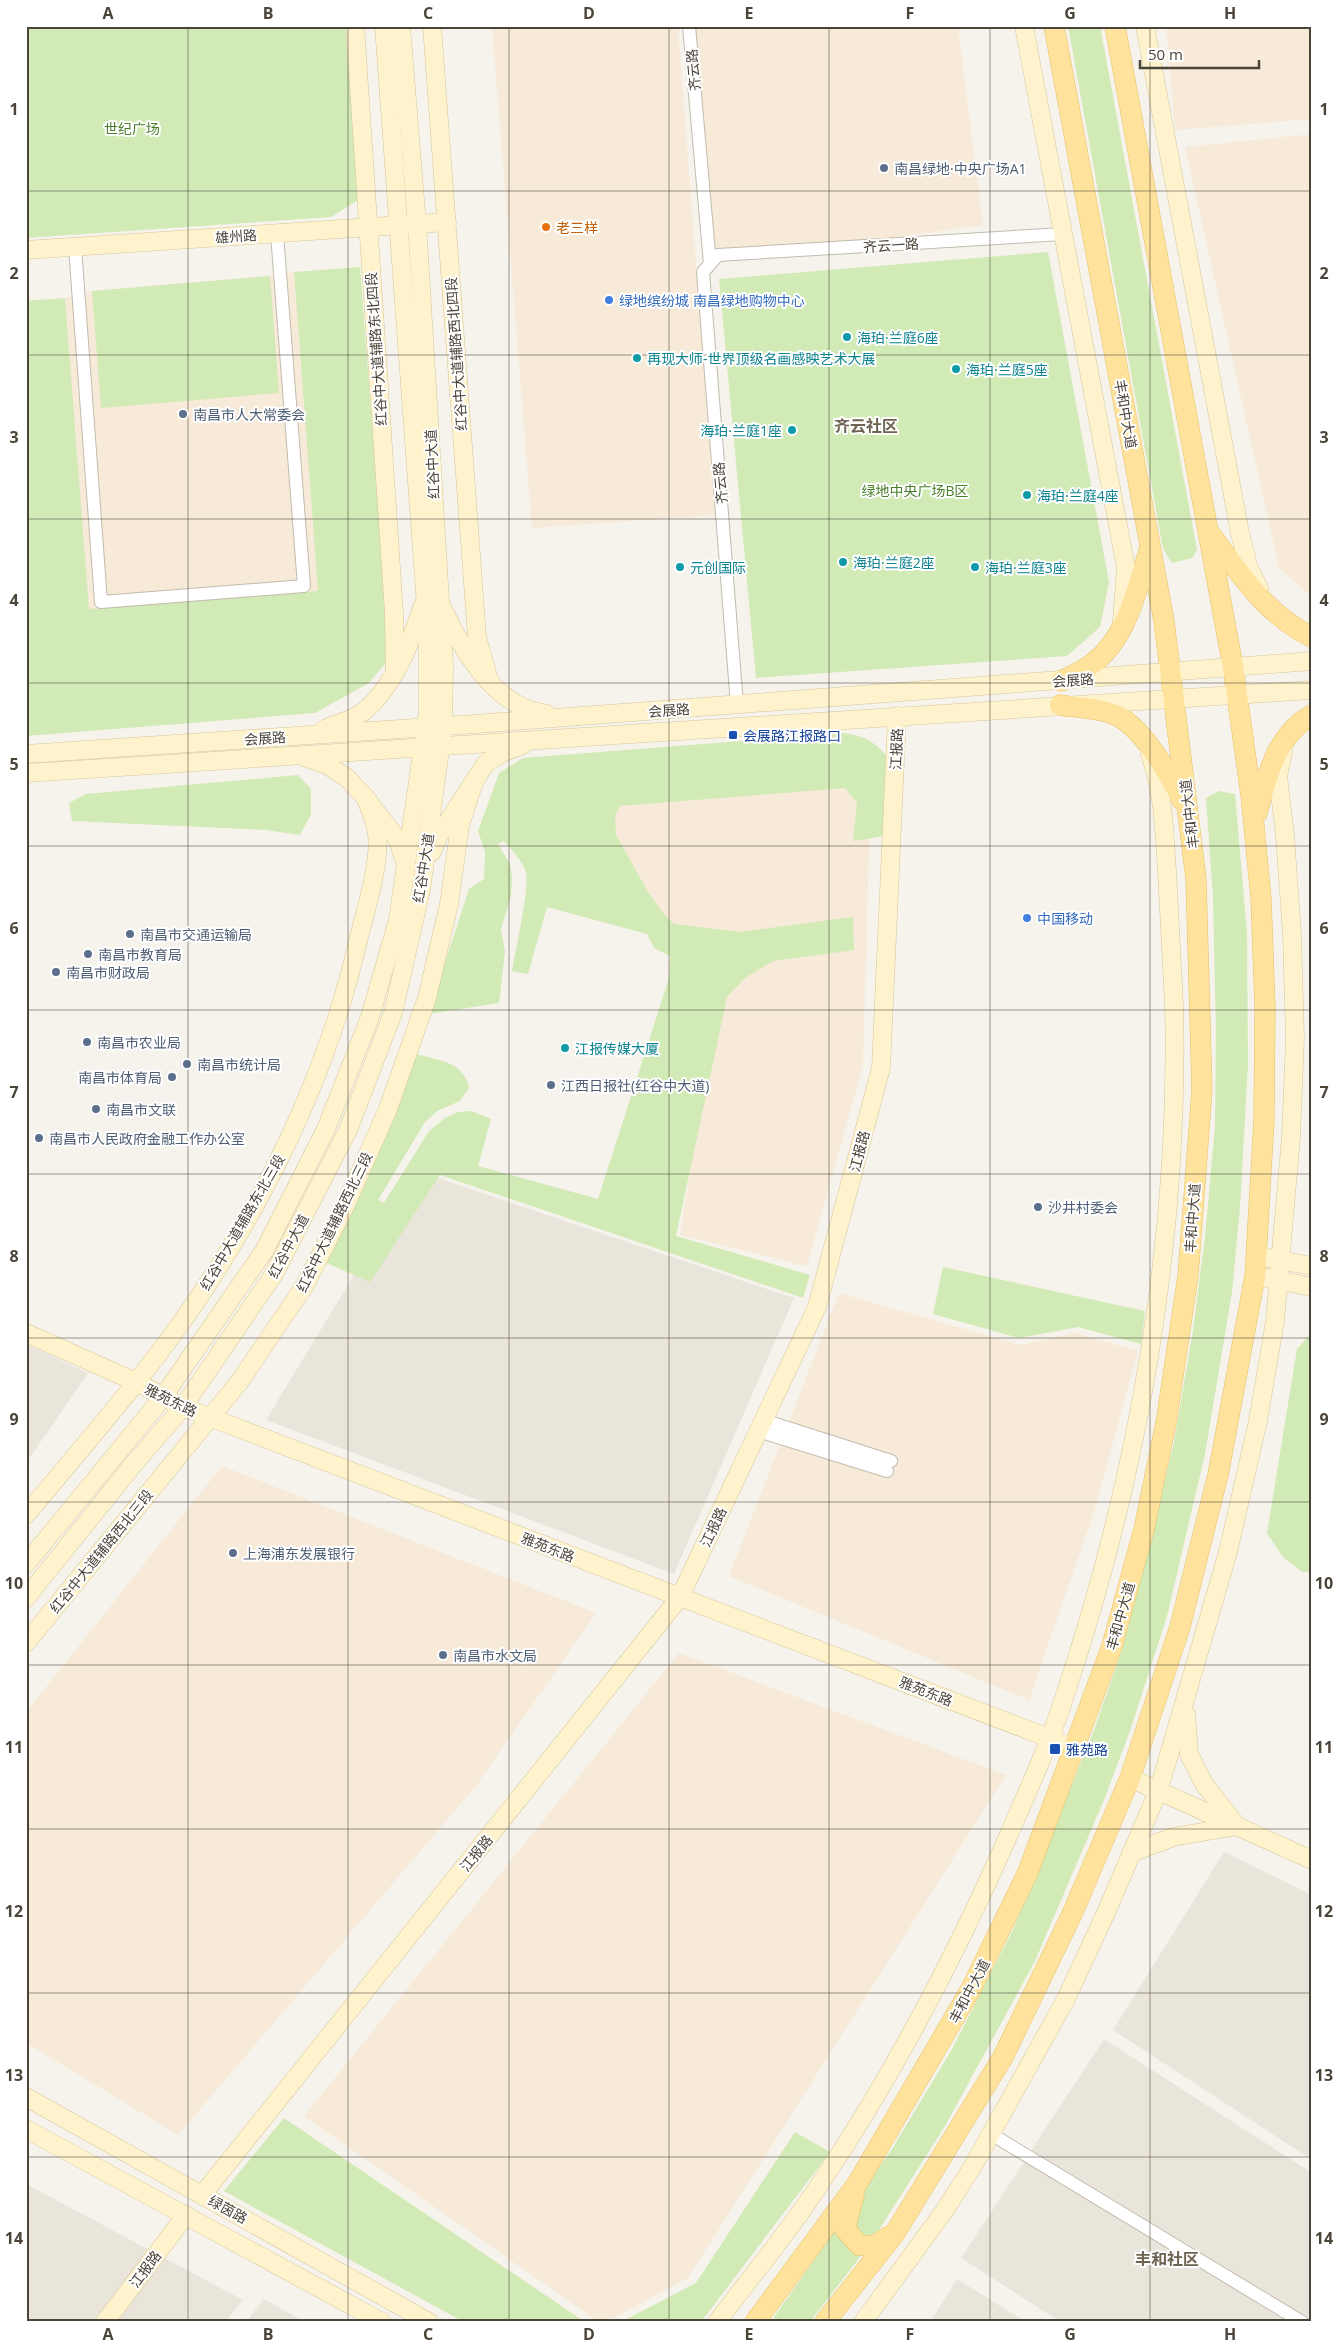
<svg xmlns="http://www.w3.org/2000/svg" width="1338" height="2348" viewBox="0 0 1338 2348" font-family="'Open Sans','Noto Sans SC',sans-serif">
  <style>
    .residential { fill: #eae5da }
    .commercial { fill: #f7ead8 }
    .green { fill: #d2eab5 }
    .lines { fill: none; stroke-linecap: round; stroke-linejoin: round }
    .street-casing { stroke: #c2bbae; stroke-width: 14 }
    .secondary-casing { stroke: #d6c79b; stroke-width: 19 }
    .primary-casing { stroke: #e6c16a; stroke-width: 21 }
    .street { stroke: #fff; stroke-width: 12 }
    .secondary { stroke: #fff3cd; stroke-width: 18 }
    .primary { stroke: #ffe39c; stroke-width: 20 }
    .grid { fill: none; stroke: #4b4439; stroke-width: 1; stroke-opacity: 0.55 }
    .service-dot { fill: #5c6f8a; stroke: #fff; stroke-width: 2 }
    .food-dot { fill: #e8710a; stroke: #fff; stroke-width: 2 }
    .shop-dot { fill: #3f7fe0; stroke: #fff; stroke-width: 2 }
    .culture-dot { fill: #0f9aa8; stroke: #fff; stroke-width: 2 }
    .transit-dot { fill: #1a4fb4; stroke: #fff; stroke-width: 2 }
    .labels { text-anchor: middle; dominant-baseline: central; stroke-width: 4; stroke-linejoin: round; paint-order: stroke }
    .street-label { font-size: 14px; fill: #4b4439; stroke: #fff }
    .park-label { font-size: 14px; fill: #4a7f2a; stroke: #fff }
    .service-label { font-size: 14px; fill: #4e5e75; stroke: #fff; text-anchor: start }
    .food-label { font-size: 14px; fill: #c56008; stroke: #fff; text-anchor: start }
    .shop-label { font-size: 14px; fill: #366cbe; stroke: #fff; text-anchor: start }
    .culture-label { font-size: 14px; fill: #0d838f; stroke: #fff; text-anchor: start }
    .transit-label { font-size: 14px; fill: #164399; stroke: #fff; text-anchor: start }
    .quarter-label { font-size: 16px; font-weight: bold; fill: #6e6250; stroke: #fff }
    .neatline { fill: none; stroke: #4b4439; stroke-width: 2 }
    .grid-label { font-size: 16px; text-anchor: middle; font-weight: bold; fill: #4b4439 }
  </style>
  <rect width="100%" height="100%" fill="#f6f3ec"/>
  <g class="residential">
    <polygon points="417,1171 794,1298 674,1574 266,1420"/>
    <polygon points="26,1344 88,1373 26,1463"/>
    <polygon points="1224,1852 1312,1895 1312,2160 1113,2030"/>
    <polygon points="1104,2039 1312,2173 1312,2322 1061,2322 961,2258"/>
    <polygon points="26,2184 243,2300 225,2322 26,2322"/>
    <polygon points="957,2279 1026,2322 930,2322"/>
    <polygon points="264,2299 305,2322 246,2322"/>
  </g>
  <g class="commercial">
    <polygon points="492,26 678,26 715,515 532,528"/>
    <polygon points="688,26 958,26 983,225 711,263"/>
    <polygon points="1166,26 1312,26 1312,119 1175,130"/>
    <polygon points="1312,134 1312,597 1279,568 1185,147"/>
    <polygon points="294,272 318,591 89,610 65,298 92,291 270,276"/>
    <polygon points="859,780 870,812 863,1065 807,1266 680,1235 725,955 657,938 610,834 612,795"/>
    <polygon points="839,1293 1020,1345 1075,1333 1138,1351 1094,1512 1029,1700 729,1576"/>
    <polygon points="222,1466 596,1613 476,1786 178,2135 26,2043 26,1712"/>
    <polygon points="679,1653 1006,1775 688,2278 606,2322 599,2322 304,2116"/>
  </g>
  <g class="green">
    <polygon points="26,26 345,26 360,199 331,217 26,238"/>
    <polygon points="1068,26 1100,26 1197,550 1192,558 1172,563 1163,549"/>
    <polygon points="1048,252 1109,582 1100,627 1067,656 756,678 719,279"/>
    <polygon points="360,267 390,658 369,683 315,713 26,736 26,301 65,298 89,609 318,591 294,272"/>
    <polygon points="270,276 279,393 101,408 92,291"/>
    <path d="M 844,733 C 866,737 872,740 887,756 L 886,836 L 853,841 L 857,803 L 845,788 L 620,806 L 615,815 L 616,835 L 648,892 L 663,913 L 674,924 L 740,932 L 853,917 L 854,950 L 773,961 L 745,978 L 727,997 L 676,1236 L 810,1275 L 803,1298 L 440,1175 L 370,1282 L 324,1262 L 416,1054 C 440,1061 463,1061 469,1088 L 460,1101 L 437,1111 L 425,1122 L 378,1200 L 384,1203 L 429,1131 L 445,1118 L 458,1112 L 471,1111 L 491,1119 L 478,1166 L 598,1199 L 669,978 L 670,956 L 654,948 L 647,934 L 547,907 L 528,974 L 512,971 C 515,953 530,886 526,872 C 522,860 512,850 504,841 L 498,844 L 510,864 L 512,877 L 511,896 L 501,929 L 505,952 L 499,1003 L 428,1014 L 469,889 L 484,879 L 485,852 L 478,831 L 499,773 L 523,758 Z"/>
    <polygon points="298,775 311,789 311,815 300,835 266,830 72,821 69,803 86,794"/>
    <polygon points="1219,791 1235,794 1247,933 1248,1065 1240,1207 1232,1292 1205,1454 1167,1616 1131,1728 1104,1800 1035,1961 945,2126 870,2244 810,2322 774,2322 774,2317 892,2149 951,2051 1013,1930 1094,1730 1120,1656 1147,1556 1174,1442 1193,1330 1205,1237 1215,1126 1216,1029 1213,897 1206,798"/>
    <polygon points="943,1267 1145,1311 1141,1344 1078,1327 1019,1338 933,1314"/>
    <polygon points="1312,1332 1312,1572 1302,1572 1283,1557 1267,1533 1297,1349"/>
    <polygon points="284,2118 585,2322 464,2322 224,2191"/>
    <polygon points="795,2132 830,2152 701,2322 621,2322 696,2283"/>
  </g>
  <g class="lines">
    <defs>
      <g id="street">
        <polyline points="689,26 710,264"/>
        <polyline points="75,247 101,602 304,586 277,234"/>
        <polyline points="737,705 703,272 718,255 1063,234"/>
        <polyline points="763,1420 891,1461"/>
        <polyline points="758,1431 887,1471"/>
        <polyline points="991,2134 1302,2322"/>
      </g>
      <g id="secondary">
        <polyline points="355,26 394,613 395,672"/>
        <polyline points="432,26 477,637 489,680"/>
        <polyline points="1024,26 1126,568 1122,621"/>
        <polyline points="1145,26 1240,533 1249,569 1259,588"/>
        <polyline points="26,250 447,222"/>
        <path d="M 444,611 C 461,648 486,690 524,708 C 531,711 540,712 547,714"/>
        <path d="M 324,729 C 337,724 352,720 363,712 C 394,687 411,642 423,605"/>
        <polyline points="26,754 475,724 1312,661"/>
        <polyline points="304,757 327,765 347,778 365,797 398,840 405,862"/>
        <polyline points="26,773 1312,690"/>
        <polyline points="432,852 438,837 486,763 504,752 523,745"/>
        <polyline points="1257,1256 1312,1266"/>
        <polyline points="1267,1278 1312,1287"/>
        <polyline points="26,1333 136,1382 183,1407 1075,1748"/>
        <path d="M 26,1515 C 88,1440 156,1364 209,1282 C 277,1177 330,1063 358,941 C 365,911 383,857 376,828 C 374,818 369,807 365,797"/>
        <polyline points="26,1564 163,1397 264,1251 326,1129 370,1017 398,920 428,712 428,633 384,26"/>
        <polyline points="26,1598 132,1466 183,1407 274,1274 348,1130 393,1013 421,890 443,727 444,666 417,224 401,26"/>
        <polyline points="26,1643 240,1381 305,1285 346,1204 388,1109 427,998 449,904 460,825 474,782"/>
        <polyline points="1130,1778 1312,1860"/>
        <polyline points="1131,1853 1173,1837 1237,1826 1204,1784 1189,1754 1186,1714"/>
        <polyline points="26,2097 429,2322"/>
        <polyline points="26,2129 382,2322"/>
        <polyline points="202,2195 680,1597 817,1307 881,1068 897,716"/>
        <polyline points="105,2322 186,2215"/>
        <path d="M 717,2322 C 751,2277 787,2234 818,2187 C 893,2076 956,1955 1010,1832 C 1030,1786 1051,1740 1066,1692 C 1139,1472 1180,1237 1174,1005 C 1172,960 1169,916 1167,871 C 1164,831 1164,793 1150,755"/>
        <polyline points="863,2322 945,2210 973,2166 1066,1999 1109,1906 1159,1789 1228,1552 1258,1421 1275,1321 1291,1137 1295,1038 1292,934 1285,836 1278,776 1283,752"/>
      </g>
      <g id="primary">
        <path d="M 1211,535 C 1241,575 1266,615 1312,637"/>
        <path d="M 1061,681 C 1071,676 1083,671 1092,664 C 1128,638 1137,587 1150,548"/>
        <path d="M 1060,705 C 1077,708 1098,708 1113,714 C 1142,725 1169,774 1182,800"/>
        <path d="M 1257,813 C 1267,776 1276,735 1312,715"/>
        <polyline points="854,2195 845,2229 859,2245 874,2246 891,2235"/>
        <polyline points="755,2322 857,2184 971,1989 1028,1872 1112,1646 1144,1529 1166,1423 1188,1276 1202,1090 1196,879 1164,621 1054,26"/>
        <polyline points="825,2322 895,2233 1003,2057 1073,1912 1130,1778 1180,1627 1218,1475 1255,1276 1264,1120 1265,1007 1261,898 1251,795 1233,667 1115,26"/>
      </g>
    </defs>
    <use href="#street" class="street-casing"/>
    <use href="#secondary" class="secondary-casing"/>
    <use href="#primary" class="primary-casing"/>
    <use href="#street" class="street"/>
    <use href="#secondary" class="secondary"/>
    <use href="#primary" class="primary"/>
  </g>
  <path class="grid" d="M 188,26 L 188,2322M 348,26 L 348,2322M 509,26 L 509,2322M 669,26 L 669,2322M 829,26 L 829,2322M 990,26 L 990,2322M 1150,26 L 1150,2322M 26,191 L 1312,191M 26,355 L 1312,355M 26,519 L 1312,519M 26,683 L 1312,683M 26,846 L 1312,846M 26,1010 L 1312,1010M 26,1174 L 1312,1174M 26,1338 L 1312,1338M 26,1502 L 1312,1502M 26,1665 L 1312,1665M 26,1829 L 1312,1829M 26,1993 L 1312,1993M 26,2157 L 1312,2157"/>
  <g class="service-dot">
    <circle cx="884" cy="168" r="5"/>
    <circle cx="183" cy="414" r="5"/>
    <circle cx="130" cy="934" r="5"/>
    <circle cx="88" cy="954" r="5"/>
    <circle cx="56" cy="972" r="5"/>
    <circle cx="87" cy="1042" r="5"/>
    <circle cx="187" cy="1064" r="5"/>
    <circle cx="172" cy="1077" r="5"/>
    <circle cx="551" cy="1085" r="5"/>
    <circle cx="96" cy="1109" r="5"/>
    <circle cx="39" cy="1138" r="5"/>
    <circle cx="1038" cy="1207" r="5"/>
    <circle cx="233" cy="1553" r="5"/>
    <circle cx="443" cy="1655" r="5"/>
  </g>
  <circle class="food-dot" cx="546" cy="227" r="5"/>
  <g class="shop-dot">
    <circle cx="609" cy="300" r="5"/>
    <circle cx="1027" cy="918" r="5"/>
  </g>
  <g class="culture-dot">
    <circle cx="847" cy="337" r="5"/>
    <circle cx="637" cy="358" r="5"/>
    <circle cx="956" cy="369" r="5"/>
    <circle cx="792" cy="430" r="5"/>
    <circle cx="1027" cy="495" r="5"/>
    <circle cx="843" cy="562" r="5"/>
    <circle cx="680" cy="567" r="5"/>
    <circle cx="975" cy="567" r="5"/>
    <circle cx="565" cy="1048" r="5"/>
  </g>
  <g class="transit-dot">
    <rect x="728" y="730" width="10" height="10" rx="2.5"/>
    <rect x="1049" y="1743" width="12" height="12" rx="2.5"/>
  </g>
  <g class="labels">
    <g class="street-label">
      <text transform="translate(693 70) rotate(-95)">齐云路</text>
      <text transform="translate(236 236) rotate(-4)">雄州路</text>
      <text transform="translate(891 245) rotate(-4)">齐云一路</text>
      <text transform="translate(376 349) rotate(-94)">红谷中大道辅路东北四段</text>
      <text transform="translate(456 354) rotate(-94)">红谷中大道辅路西北四段</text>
      <text transform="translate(1126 414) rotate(80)">丰和中大道</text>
      <text transform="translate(432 464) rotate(-93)">红谷中大道</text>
      <text transform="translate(720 483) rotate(-95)">齐云路</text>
      <text transform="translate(1073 680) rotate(-4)">会展路</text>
      <text transform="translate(669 710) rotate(-4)">会展路</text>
      <text transform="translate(265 738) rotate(-4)">会展路</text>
      <text transform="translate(896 749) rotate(-87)">江报路</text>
      <text transform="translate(1189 814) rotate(-97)">丰和中大道</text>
      <text transform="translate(423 868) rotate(-81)">红谷中大道</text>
      <text transform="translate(859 1151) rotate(-75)">江报路</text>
      <text transform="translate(1192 1218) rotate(-86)">丰和中大道</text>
      <text transform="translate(242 1222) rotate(-60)">红谷中大道辅路东北三段</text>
      <text transform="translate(334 1222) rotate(-64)">红谷中大道辅路西北三段</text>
      <text transform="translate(288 1246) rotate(-62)">红谷中大道</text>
      <text transform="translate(171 1400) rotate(26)">雅苑东路</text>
      <text transform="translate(713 1527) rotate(-65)">江报路</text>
      <text transform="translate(548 1547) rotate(21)">雅苑东路</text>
      <text transform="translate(101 1551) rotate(-51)">红谷中大道辅路西北三段</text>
      <text transform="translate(1120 1616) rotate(-74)">丰和中大道</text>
      <text transform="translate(926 1691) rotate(21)">雅苑东路</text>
      <text transform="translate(476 1853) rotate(-51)">江报路</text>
      <text transform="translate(969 1991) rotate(-62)">丰和中大道</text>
      <text transform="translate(228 2209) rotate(29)">绿茵路</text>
      <text transform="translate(145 2269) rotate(-53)">江报路</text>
    </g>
    <g class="park-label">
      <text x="132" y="128">世纪广场</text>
      <text x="915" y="490">绿地中央广场B区</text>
    </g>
    <g class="service-label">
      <text x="894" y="168">南昌绿地·中央广场A1</text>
      <text x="193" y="414">南昌市人大常委会</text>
      <text x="140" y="934">南昌市交通运输局</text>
      <text x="98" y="954">南昌市教育局</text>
      <text x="66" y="972">南昌市财政局</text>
      <text x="97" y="1042">南昌市农业局</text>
      <text x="197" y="1064">南昌市统计局</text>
      <text x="162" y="1077" text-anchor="end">南昌市体育局</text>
      <text x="561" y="1085">江西日报社(红谷中大道)</text>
      <text x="106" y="1109">南昌市文联</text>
      <text x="49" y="1138">南昌市人民政府金融工作办公室</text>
      <text x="1048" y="1207">沙井村委会</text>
      <text x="243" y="1553">上海浦东发展银行</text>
      <text x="453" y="1655">南昌市水文局</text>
    </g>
    <g class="food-label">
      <text x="556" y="227">老三样</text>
    </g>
    <g class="shop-label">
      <text x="619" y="300">绿地缤纷城 南昌绿地购物中心</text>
      <text x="1037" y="918">中国移动</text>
    </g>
    <g class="culture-label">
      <text x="857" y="337">海珀·兰庭6座</text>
      <text x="647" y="358">再现大师-世界顶级名画感映艺术大展</text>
      <text x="966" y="369">海珀·兰庭5座</text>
      <text x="782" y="430" text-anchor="end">海珀·兰庭1座</text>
      <text x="1037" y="495">海珀·兰庭4座</text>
      <text x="853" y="562">海珀·兰庭2座</text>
      <text x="690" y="567">元创国际</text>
      <text x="985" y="567">海珀·兰庭3座</text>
      <text x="575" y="1048">江报传媒大厦</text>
    </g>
    <g class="transit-label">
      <text x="743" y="735">会展路江报路口</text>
      <text x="1066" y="1749">雅苑路</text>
    </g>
    <g class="quarter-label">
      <text x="866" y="426">齐云社区</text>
      <text x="1167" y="2259">丰和社区</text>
    </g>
  </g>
  <rect width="1338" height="2348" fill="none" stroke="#ffffff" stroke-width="55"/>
  <path d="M1140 60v8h119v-8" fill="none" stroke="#4b4439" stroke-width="2.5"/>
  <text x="1148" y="60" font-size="15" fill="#4b4439" stroke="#ffffff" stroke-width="4" paint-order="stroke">50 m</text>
  <rect x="28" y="28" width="1282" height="2292" class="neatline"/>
  <g class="grid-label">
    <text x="108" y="19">A</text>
    <text x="268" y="19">B</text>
    <text x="428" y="19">C</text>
    <text x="589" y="19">D</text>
    <text x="749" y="19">E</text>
    <text x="910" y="19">F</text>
    <text x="1070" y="19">G</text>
    <text x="1230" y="19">H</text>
    <text x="14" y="115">1</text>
    <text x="1324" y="115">1</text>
    <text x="14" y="279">2</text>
    <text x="1324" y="279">2</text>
    <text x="14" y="443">3</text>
    <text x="1324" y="443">3</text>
    <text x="14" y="606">4</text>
    <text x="1324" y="606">4</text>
    <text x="14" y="770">5</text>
    <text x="1324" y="770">5</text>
    <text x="14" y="934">6</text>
    <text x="1324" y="934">6</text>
    <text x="14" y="1098">7</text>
    <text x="1324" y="1098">7</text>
    <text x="14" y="1262">8</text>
    <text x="1324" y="1262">8</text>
    <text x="14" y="1425">9</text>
    <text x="1324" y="1425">9</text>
    <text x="14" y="1589">10</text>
    <text x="1324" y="1589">10</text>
    <text x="14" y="1753">11</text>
    <text x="1324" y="1753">11</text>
    <text x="14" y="1917">12</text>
    <text x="1324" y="1917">12</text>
    <text x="14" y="2081">13</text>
    <text x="1324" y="2081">13</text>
    <text x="14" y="2244">14</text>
    <text x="1324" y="2244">14</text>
    <text x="108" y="2340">A</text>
    <text x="268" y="2340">B</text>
    <text x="428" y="2340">C</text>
    <text x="589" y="2340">D</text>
    <text x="749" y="2340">E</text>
    <text x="910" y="2340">F</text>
    <text x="1070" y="2340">G</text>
    <text x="1230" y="2340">H</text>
  </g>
</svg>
